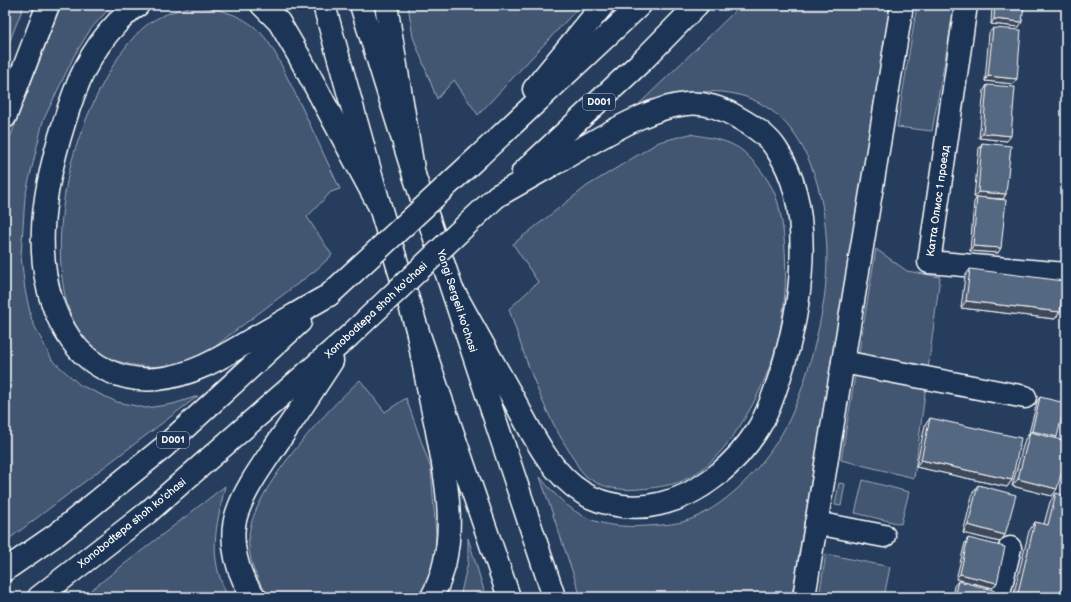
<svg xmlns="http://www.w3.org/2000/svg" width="1071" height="602" viewBox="0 0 1071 602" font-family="'Balsamiq Sans',sans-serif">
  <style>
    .green { fill: #425672; stroke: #a0aab8 }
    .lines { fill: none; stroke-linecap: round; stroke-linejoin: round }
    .minor-casing { stroke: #fff; stroke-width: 25 }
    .major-casing { stroke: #fff; stroke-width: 25 }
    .highway-casing { stroke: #fff; stroke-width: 25 }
    .minor { stroke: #1d3557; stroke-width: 22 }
    .major { stroke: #1d3557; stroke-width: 22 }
    .highway { stroke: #1d3557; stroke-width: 22 }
    .highway-bridge-casing { stroke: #fff; stroke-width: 25; stroke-linecap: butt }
    .highway-bridge { stroke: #1d3557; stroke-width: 22 }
    .wall { fill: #49596f; stroke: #fff }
    .shaded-wall { fill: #3c485a; stroke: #fff }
    .building { fill: #556781; stroke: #fff }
    .labels { text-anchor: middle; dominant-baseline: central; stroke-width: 3; stroke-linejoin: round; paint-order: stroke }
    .shield { fill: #1d3557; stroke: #bbc2cd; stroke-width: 1 }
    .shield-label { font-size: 10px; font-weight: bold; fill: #fff }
    .street-label { font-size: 11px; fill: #fff; stroke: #1d3557 }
  </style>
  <rect width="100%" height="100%" fill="#263d5e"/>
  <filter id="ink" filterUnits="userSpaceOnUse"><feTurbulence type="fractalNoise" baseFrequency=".025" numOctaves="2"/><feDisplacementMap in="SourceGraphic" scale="8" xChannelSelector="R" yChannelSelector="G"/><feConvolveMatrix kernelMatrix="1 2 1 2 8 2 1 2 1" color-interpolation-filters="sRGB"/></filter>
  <g filter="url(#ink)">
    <g class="green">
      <polygon points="5,5 24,5 5,53"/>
      <polygon points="61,5 112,5 90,30 74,56 43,121 25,197 21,256 25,290 32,321 52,360 80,385 117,402 146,408 173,404 198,396 5,542 5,151"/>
      <polygon points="408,5 581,5 478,115 454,80 437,99 413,37"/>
      <path d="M 739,5 L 891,5 L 792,597 L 581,597 L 540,477 C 573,517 595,529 648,526 C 664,525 680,524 694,518 C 730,502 761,468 781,435 C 803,399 823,323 826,281 C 832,208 811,100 722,92 C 693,89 665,99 637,106 L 731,15 Z"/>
      <polygon points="917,5 955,5 932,131 897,127"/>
      <path d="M 193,6 C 217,8 242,14 260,32 C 273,45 281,65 289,81 C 307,117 323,153 340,189 L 331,192 L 307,217 L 332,255 L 316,270 C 288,291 259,313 231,334 C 221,341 210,353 199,357 C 173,367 147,370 121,362 C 116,361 110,360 105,358 C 100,356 96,350 92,347 C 51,309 58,226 68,176 C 77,133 109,58 142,29 C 157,15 175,11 193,6 Z"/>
      <path d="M 690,134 C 709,138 729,139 744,152 C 758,165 773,184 778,203 C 788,242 788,295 779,335 C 769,383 729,462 682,481 C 668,486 654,488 639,489 C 622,491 599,488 585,475 C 579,470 575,461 571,454 C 542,410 525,358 509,309 L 538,282 L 513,244 L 587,186 L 659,142 Z"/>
      <polygon points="876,249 907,271 940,277 914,478 841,460"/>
      <path d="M 360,380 L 385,412 L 406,398 L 431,469 L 436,535 L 435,559 L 429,578 L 420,597 L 269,597 C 256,580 247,557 249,535 C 253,489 326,411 360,380 Z"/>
      <polygon points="863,480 909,492 901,524 855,513"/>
      <polygon points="839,483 845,484 841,506 835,505"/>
      <path d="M 225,486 C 216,529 207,555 228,597 L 82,597 Z"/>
      <polygon points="468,538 486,597 460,597 468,562"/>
      <polygon points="826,554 890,567 884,597 819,597"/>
    </g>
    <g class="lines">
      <defs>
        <g id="minor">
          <polyline points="966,5 929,262 1066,274"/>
          <polyline points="843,362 1025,397"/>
          <polyline points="816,523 884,536"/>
          <polyline points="998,597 1010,548"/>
        </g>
        <g id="major">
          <polyline points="324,5 380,207 417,329 509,597"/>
          <polyline points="361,5 414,175 554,597"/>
        </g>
        <g id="highway">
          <path d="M 138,5 C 130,9 125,16 118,22 C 89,52 76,84 64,123 C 42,193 27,276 71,340 C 91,368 123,382 157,379 C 193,376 224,356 254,338 C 279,324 304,309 329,295"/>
          <polyline points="262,5 279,22 299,56 380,207"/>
          <polyline points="386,5 414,175"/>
          <polyline points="534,89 603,5"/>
          <polyline points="5,117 48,5"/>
          <polyline points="479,156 640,5"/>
          <polyline points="523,172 643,60 697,5"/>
          <path d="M 455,294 C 473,327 491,359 509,391 C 529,426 547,471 583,493 C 604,506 635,510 659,504 C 700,495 736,464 758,429 C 768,413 774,394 780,376 C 801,311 817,210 777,150 C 768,135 751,125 737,117 C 722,108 703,102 686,104 C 651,107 611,132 580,149 C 552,165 525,180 497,196"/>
          <path d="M 417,329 C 423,359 428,391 435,421 C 446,478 461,543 432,597"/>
          <polyline points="5,570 57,534 164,447 300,322"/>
          <polyline points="39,597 147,513 348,337"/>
          <path d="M 255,597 C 237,577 228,539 237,513 C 245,489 262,466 276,445 C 295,417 314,389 332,361"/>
          <polyline points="804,597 902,5"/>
        </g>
      </defs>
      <use href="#minor" class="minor-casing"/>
      <use href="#major" class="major-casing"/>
      <use href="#highway" class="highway-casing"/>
      <use href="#minor" class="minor"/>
      <use href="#major" class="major"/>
      <use href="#highway" class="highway"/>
      <defs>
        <g id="highway-bridge">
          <polyline points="329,295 479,156"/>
          <polyline points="348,337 497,196"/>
        </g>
      </defs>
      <use href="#highway-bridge" class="highway-bridge-casing"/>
      <use href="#highway-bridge" class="highway-bridge"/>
    </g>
    <g class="wall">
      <polygon points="992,5 1024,5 1019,27 991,24"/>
      <polygon points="993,28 1013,84 985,81 989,33"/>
      <polygon points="987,85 1007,141 979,138 984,90"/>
      <polygon points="982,143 1006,194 1003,199 998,253 970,251 974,202 977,197 974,197 979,148"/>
      <polygon points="970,269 1060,312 1055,319 961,308 965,276"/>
      <polygon points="1040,397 1056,438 1052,496 1012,486 1025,439 1029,433 1037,402"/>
      <polygon points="930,418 1012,480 1007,487 916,467 925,425"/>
      <polygon points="978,485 1000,542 963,533 973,492"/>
      <polygon points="1056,493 1066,597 1013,597 1029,531 1035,522 1044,524 1050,502"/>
      <polygon points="968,538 993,588 956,579 965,543"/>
      <polygon points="958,581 993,597 952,597 954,586"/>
    </g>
    <g class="shaded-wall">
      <polygon points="994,19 1022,22 1019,27 991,24"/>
      <polygon points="988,76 1017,79 1013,84 985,81"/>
      <polygon points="983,133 1011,136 1007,141 979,138"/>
      <polygon points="978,192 1006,194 1003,199 974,197"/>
      <polygon points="973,246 1001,248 998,253 970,251"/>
      <polygon points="966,301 1060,312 1055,319 961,308"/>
      <polygon points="1032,431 1057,437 1053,442 1028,436"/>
      <polygon points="921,460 1012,480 1007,487 916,467"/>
      <polygon points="1018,479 1057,489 1052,496 1012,486"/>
      <polygon points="968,525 1005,535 1000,542 963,533"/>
      <polygon points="960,574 997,583 993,588 956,579"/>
    </g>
    <g class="building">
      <polygon points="995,5 1024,5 1022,22 994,19"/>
      <polygon points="993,28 1021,30 1017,79 988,76"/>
      <polygon points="987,85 1015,87 1011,136 983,133"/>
      <polygon points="982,143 1011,146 1006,194 978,192"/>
      <polygon points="977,197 1006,200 1001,248 973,246"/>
      <polygon points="970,269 1064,281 1060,312 966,301"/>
      <polygon points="1040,397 1065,403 1057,437 1032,431"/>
      <polygon points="930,418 1021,438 1012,480 921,460"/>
      <polygon points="1030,432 1066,441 1066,456 1057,489 1018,479"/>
      <polygon points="978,485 1016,495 1005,535 968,525"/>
      <polygon points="1056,493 1066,496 1066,597 1017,597 1035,522 1048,525"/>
      <polygon points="968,538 1005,547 997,583 960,574"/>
      <polygon points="958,581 994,590 993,597 954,597"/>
    </g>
  </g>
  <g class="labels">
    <g class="shield">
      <rect x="583" y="94" width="32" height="16" rx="3"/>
      <rect x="157" y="432" width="32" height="16" rx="3"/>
    </g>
    <g class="shield-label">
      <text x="599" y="102">D001</text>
      <text x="173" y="440">D001</text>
    </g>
    <g class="street-label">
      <text transform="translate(938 201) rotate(-82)">Катта Олмос 1 проезд</text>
      <text transform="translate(457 301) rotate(72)">Yangi Sergeli ko'chasi</text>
      <text transform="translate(376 310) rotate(-43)">Xonobodtepa shoh ko'chasi</text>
      <text transform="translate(132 523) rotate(-39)">Xonobodtepa shoh ko'chasi</text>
    </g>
  </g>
  <rect width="1071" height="602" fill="none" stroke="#1d3557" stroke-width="20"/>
  <rect x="10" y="10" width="1051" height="582" fill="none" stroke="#fff" stroke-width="1.5" filter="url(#ink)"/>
</svg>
